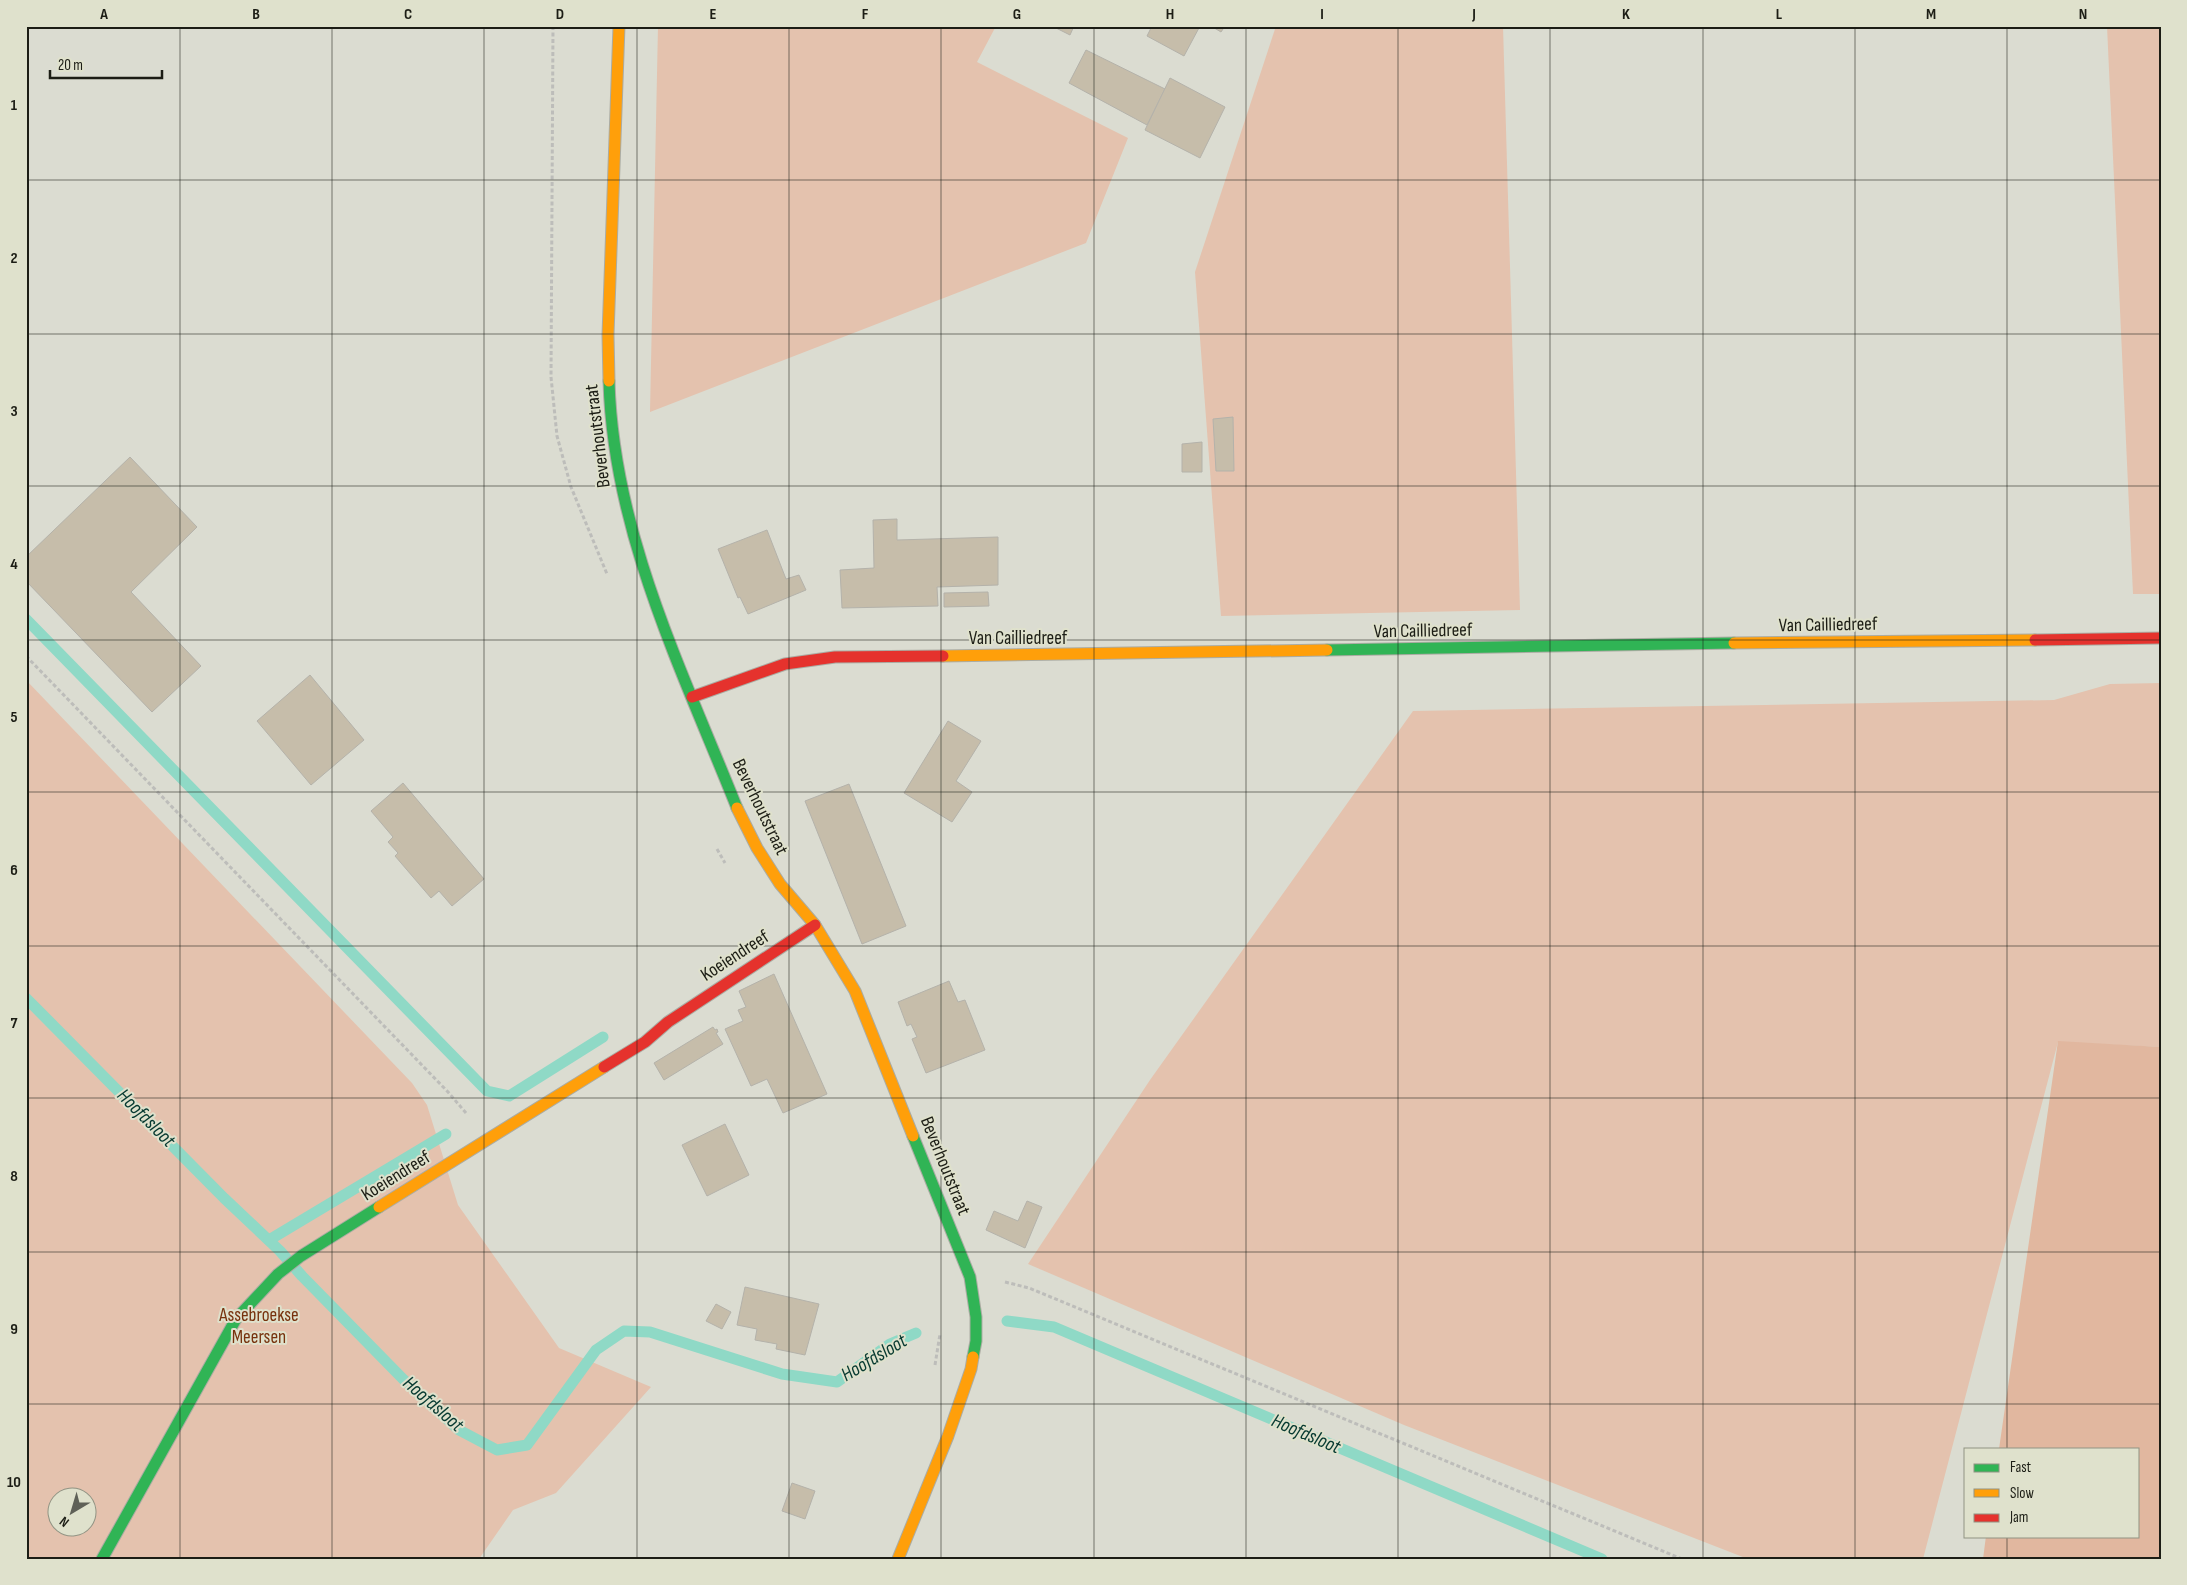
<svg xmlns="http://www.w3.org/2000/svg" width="2187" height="1585" viewBox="0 0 2187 1585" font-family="'Sofia Sans Condensed',sans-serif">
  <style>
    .green { fill: #e4c2ae; fill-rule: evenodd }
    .forest { fill: #e1b79f }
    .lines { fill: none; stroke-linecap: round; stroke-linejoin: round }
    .stream { stroke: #8fd9c6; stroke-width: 11 }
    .building { fill: #c6bdaa; stroke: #b4b2aa }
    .fast-casing { stroke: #abaca3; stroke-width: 13 }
    .slow-casing { stroke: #abaca3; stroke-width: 13 }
    .jam-casing { stroke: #abaca3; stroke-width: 13 }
    .path { stroke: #bdbdba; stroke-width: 3; stroke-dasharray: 4 2.5; stroke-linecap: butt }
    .fast { stroke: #30b455; stroke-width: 11 }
    .slow { stroke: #ff9f0a; stroke-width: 11 }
    .jam { stroke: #e5322d; stroke-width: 11 }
    .grid { fill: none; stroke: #1c1d15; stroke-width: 1; stroke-opacity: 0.55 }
    .labels { text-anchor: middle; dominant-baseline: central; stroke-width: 4; stroke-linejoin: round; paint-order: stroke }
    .street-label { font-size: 19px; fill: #1c1d15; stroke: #dfe1cc }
    .park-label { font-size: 19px; fill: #77320d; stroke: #dfe1cc }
    .water-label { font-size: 20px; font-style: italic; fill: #073a31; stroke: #dfe1cc }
    .neatline { fill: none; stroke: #1c1d15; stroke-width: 2 }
    .grid-label { font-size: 16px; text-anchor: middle; font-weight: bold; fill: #1c1d15 }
  </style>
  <rect width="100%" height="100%" fill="#dbdcd1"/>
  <g class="green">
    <polygon points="658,26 996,26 977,62 1128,138 1086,243 650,412"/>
    <polygon points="1276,26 1503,26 1520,610 1221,616 1195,272"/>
    <polygon points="2107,26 2161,26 2161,594 2133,594"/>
    <path d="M 26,680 L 412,1083 L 427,1105 L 458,1205 L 559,1348 L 651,1387 L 556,1493 L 513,1510 L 479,1559 L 26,1559 ZM 58,1498 L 88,1498 L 88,1528 L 58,1528 Z"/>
    <polygon points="2161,683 2161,1047 2058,1042 1923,1559 1748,1559 1404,1425 1028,1264 1150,1080 1413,711 2054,700 2110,684"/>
  </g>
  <polygon class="forest" points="2058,1041 2161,1047 2161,1559 1983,1559 1986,1536 2138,1536 2138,1449 1999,1449"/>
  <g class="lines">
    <g class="stream">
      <polyline points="26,619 487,1091 509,1096 603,1037"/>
      <polyline points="26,998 224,1198 280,1251 302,1276 403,1379 459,1430 497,1450 527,1445 596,1350 624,1331 650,1332 782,1374 837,1382 890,1344 916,1333"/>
      <polyline points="269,1240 446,1134"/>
      <polyline points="1007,1321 1054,1327 1602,1559"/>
    </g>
  </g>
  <g class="building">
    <polygon points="1052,26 1074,26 1070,35"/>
    <polygon points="1152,26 1200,26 1184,56 1147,36"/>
    <polygon points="1211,26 1225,26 1221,32"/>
    <polygon points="1086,50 1165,89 1147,125 1069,83"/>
    <polygon points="1170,78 1225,107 1200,158 1145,130"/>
    <polygon points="1233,417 1234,471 1216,471 1213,419"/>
    <polygon points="1202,442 1202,472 1182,472 1182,444"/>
    <polygon points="130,457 197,527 131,592 201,666 152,712 26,581 26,557"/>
    <polygon points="897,519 897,540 998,537 998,585 937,587 938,606 842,608 840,570 874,568 873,520"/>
    <polygon points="767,530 786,579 799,575 806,590 748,614 740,597 738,598 718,549"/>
    <polygon points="988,592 989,606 944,607 944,593"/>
    <polygon points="310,675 364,740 311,785 257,721"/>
    <polygon points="948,721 981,741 956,781 972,792 952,822 904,793"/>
    <polygon points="403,783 484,879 452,906 439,891 431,898 395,856 398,853 388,842 393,837 371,811"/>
    <polygon points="849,784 906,926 862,944 805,801"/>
    <polygon points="774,974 827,1094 783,1113 767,1079 751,1086 725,1029 743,1021 738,1010 746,1007 739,991"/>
    <polygon points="949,981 958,1002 965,1000 985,1050 926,1073 912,1039 917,1037 911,1024 907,1026 898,1002"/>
    <polygon points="713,1027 715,1030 717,1029 718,1032 716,1033 723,1044 664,1080 654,1063"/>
    <polygon points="725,1124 749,1175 707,1196 682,1145"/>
    <polygon points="1027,1201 1042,1207 1025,1248 986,1230 994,1211 1018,1221"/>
    <polygon points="745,1287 819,1304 805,1355 776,1349 777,1344 755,1340 757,1329 737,1325"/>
    <polygon points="716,1304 731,1312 722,1329 706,1321"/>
    <polygon points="792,1483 815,1491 805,1519 782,1511"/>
  </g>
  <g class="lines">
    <defs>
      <g id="fast">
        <path d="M 609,381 C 613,532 682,670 737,808"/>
        <polyline points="1327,650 1734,643"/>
        <polyline points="913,1136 970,1277 976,1317 976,1341 973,1357"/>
        <polyline points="102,1559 236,1319 278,1274 301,1256 379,1207"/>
      </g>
      <g id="slow">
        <polyline points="609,381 608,335 619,26"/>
        <polyline points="1734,643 2035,640"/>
        <polyline points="943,656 1327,650"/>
        <polyline points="737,808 757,848 780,884 815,925 855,991 913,1136"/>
        <polyline points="379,1207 604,1067"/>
        <polyline points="898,1559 948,1436 971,1369 973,1357"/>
      </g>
      <g id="jam">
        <polyline points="2035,640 2161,638"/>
        <polyline points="692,697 785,664 835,657 943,656"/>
        <polyline points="604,1067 645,1042 668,1022 815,925"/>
      </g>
    </defs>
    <use href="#fast" class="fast-casing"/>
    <use href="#slow" class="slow-casing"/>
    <use href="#jam" class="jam-casing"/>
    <g class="path">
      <polyline points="553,26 551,377 557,436 571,487 607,574"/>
      <polyline points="26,656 448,1092 466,1113"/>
      <polyline points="717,849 725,863"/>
      <polyline points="1005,1282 1029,1288 1682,1559"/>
      <polyline points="935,1365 940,1334"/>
    </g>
    <use href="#fast" class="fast"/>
    <use href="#slow" class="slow"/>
    <use href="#jam" class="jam"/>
  </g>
  <path class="grid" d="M 180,26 L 180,1559M 332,26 L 332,1559M 484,26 L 484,1559M 637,26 L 637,1559M 789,26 L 789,1559M 941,26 L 941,1559M 1094,26 L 1094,1559M 1246,26 L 1246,1559M 1398,26 L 1398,1559M 1550,26 L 1550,1559M 1703,26 L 1703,1559M 1855,26 L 1855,1559M 2007,26 L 2007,1449M 26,180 L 2161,180M 26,334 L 2161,334M 26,486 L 2161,486M 26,640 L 2161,640M 26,792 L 2161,792M 26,946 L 2161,946M 26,1098 L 2161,1098M 26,1252 L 2161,1252M 26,1404 L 2161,1404M 2007,1536 L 2007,1559"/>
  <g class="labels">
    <g class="street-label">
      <text transform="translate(598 436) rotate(-97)">Beverhoutstraat</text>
      <text transform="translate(1828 625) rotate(-1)">Van Cailliedreef</text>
      <text transform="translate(1423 631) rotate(-1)">Van Cailliedreef</text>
      <text x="1018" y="638">Van Cailliedreef</text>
      <text transform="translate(760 807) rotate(64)">Beverhoutstraat</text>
      <text transform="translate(735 956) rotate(-33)">Koeiendreef</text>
      <text transform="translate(945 1166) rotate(68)">Beverhoutstraat</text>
      <text transform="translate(396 1176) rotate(-32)">Koeiendreef</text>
    </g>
    <g class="park-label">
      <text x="259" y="1315">Assebroekse<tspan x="259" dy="22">Meersen</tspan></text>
    </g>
    <g class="water-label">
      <text transform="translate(146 1118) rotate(45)">Hoofdsloot</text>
      <text transform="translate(874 1358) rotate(-31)">Hoofdsloot</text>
      <text transform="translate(433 1404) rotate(41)">Hoofdsloot</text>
      <text transform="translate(1306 1434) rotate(23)">Hoofdsloot</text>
    </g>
  </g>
  <rect width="2187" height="1585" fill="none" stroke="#dfe1cc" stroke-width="55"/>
  <rect x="1964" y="1448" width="175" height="90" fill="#dfe1cc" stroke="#919383"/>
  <rect x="1974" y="1464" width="25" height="8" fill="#30b455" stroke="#919383"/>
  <text x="2010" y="1472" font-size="15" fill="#1c1d15">Fast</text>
  <rect x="1974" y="1489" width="25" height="8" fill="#ff9f0a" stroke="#919383"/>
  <text x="2010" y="1498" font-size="15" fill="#1c1d15">Slow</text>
  <rect x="1974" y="1514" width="25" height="8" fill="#e5322d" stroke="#919383"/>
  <text x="2010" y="1522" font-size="15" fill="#1c1d15">Jam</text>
  <g transform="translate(72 1512) rotate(218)"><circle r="24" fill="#dfe1cc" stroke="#919383"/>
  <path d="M0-4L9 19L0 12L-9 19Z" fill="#5f6057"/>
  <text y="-8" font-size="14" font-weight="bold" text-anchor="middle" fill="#1c1d15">N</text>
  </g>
  <path d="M50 70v8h112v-8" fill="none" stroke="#1c1d15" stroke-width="2.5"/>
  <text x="58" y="70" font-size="15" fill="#1c1d15" stroke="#dfe1cc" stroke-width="4" paint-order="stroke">20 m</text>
  <rect x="28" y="28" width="2132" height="1530" class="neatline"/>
  <g class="grid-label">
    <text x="104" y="19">A</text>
    <text x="256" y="19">B</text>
    <text x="408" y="19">C</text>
    <text x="560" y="19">D</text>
    <text x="713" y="19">E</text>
    <text x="865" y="19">F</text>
    <text x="1017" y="19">G</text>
    <text x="1170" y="19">H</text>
    <text x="1322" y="19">I</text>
    <text x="1474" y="19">J</text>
    <text x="1626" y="19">K</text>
    <text x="1779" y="19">L</text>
    <text x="1931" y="19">M</text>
    <text x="2083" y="19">N</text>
    <text x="14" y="110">1</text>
    <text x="14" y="263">2</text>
    <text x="14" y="416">3</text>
    <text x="14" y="569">4</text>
    <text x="14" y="722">5</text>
    <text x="14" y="875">6</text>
    <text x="14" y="1028">7</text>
    <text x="14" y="1181">8</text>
    <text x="14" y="1334">9</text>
    <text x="14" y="1487">10</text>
  </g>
</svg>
